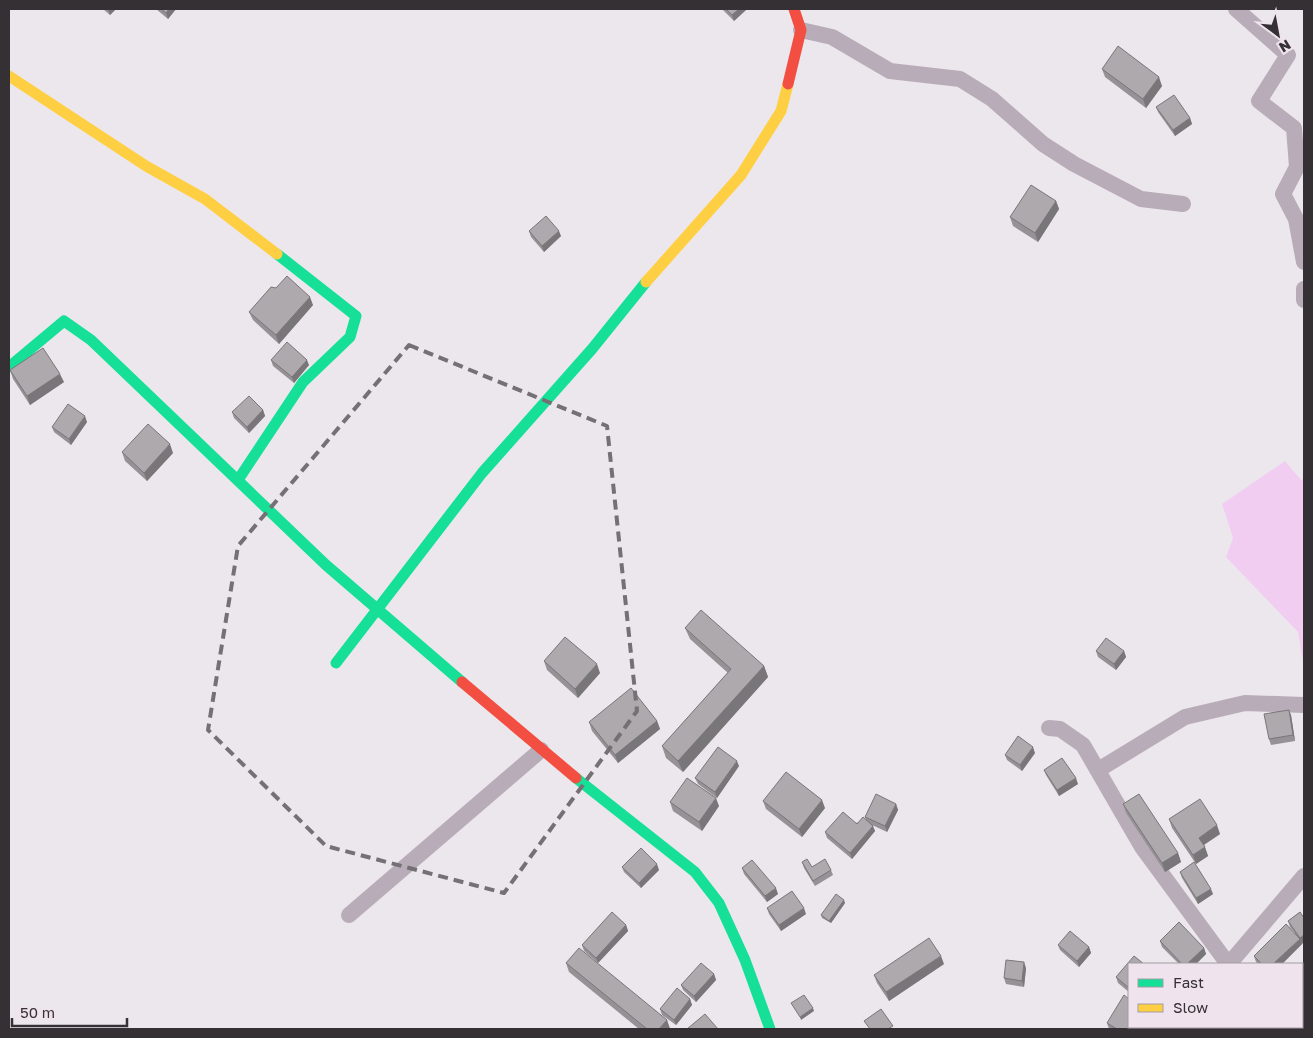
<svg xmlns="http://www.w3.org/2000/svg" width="1313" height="1038" viewBox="0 0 1313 1038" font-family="'Golos Text',sans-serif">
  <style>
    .green { fill: #f2cdf2 }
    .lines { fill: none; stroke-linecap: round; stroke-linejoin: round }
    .street { stroke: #b9acb9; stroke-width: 16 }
    .fast { stroke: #16e098; stroke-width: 11 }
    .slow { stroke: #ffcf43; stroke-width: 11 }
    .jam { stroke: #f24e42; stroke-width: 11 }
    .wall { fill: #959195 }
    .shaded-wall { fill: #797679 }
    .building { fill: #ada9ad; stroke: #797679 }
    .marked { fill: none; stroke: #747074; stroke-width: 4; stroke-dasharray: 10 6; stroke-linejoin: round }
  </style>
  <rect width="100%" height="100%" fill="#ece7ec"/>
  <polygon class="green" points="1285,461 1301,480 1304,479 1304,668 1298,632 1226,557 1233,538 1222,504"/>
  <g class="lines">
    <g class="street">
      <polyline points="1236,9 1288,55 1259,101 1294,128 1297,167 1283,194 1296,219 1304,262"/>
      <polyline points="801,30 832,37 890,71 960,79 992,99 1043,144 1074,164 1141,199 1183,204"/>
      <polyline points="1304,289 1304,300"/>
      <polyline points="1049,728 1060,729 1083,745 1142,847 1228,964"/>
      <polyline points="1098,770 1185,717 1245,703 1304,705"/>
      <polyline points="349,915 541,750"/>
      <polyline points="1229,964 1304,876"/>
      <polyline points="1302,1017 1304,1018"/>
      <polyline points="1174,1029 1176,1027"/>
    </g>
    <g class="fast">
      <polyline points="9,367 64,321 91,340 326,565 462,682"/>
      <polyline points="238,480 303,382 350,337 356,316 277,254"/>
      <polyline points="336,663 482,473 592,349 646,282"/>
      <polyline points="576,778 695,872 719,903 745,960 770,1029"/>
    </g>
    <g class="slow">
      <polyline points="9,76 146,166 205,199 277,254"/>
      <polyline points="646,282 741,175 781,111 788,84"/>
    </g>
    <g class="jam">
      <polyline points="788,84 801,30 794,9"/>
      <polyline points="462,682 576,778"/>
    </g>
  </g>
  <g class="wall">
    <polygon points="103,9 116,9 110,15"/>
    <polygon points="156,9 176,9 168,19"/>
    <polygon points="722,9 747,9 734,21"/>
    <polygon points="1102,69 1162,86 1146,108 1105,77"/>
    <polygon points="1156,107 1190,118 1192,124 1175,136 1158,112"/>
    <polygon points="1056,201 1059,209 1038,242 1013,226 1010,217"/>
    <polygon points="529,231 561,236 544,252 531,237"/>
    <polygon points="276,288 313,305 279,344 253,320 249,312"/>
    <polygon points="271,360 309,365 294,383 273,366"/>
    <polygon points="10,370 64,382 30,405 13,379"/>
    <polygon points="263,410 265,416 249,433 234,418 232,412"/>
    <polygon points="87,422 71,445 54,432 52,427"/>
    <polygon points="122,452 173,453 147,481 125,461"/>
    <polygon points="685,628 764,666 768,677 683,772 666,758 662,746 728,673 690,639"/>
    <polygon points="1096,651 1124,651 1126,657 1116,670 1098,657"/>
    <polygon points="544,661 600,673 578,698 547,670"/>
    <polygon points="1291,715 1295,741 1271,745 1269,739"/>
    <polygon points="657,721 660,729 618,763 592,731 589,722"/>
    <polygon points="1035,753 1022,771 1007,760 1005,755"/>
    <polygon points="739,766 717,798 698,784 695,778"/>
    <polygon points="1044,770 1078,784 1059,796 1046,775"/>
    <polygon points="763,801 825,808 802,837 766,809"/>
    <polygon points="670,802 719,806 702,831 673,811"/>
    <polygon points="896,804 898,810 887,832 872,825 875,831 852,859 827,838 825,832 866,820 865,817"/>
    <polygon points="1123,804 1178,853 1181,862 1165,872 1126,813"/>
    <polygon points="1169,819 1220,834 1204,845 1208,856 1196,864 1172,828"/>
    <polygon points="802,862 812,867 831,870 833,875 815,886 804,868"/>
    <polygon points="622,867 659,870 641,888 624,872"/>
    <polygon points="742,868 778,894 767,902 744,874"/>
    <polygon points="1180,872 1213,894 1198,904 1182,878"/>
    <polygon points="845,903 831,923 822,918 821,915"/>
    <polygon points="767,908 806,914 781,931 769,914"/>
    <polygon points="1300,912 1302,944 1282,964 1258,964 1256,962 1254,956 1295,933 1290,927 1288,921"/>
    <polygon points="626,925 628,931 598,963 584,951 582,945"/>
    <polygon points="1160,941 1204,948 1206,954 1196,964 1179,964 1162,947"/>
    <polygon points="1058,945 1089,947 1091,953 1079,967 1060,950"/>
    <polygon points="566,963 667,1020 670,1029 639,1029 569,972"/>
    <polygon points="944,964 889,1001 877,983 874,975"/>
    <polygon points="1129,964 1129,992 1118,983 1116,977"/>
    <polygon points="1026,968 1024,987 1006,984 1004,978"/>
    <polygon points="714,974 716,980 696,1002 683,990 681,985"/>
    <polygon points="690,999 692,1005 676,1025 662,1015 660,1009"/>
    <polygon points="1107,1023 1136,1029 1109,1029"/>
  </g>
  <g class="shaded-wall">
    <polygon points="108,9 116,9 110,15"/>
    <polygon points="169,9 176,9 168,19 166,13"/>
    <polygon points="739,9 747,9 734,21 732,15"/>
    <polygon points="1159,77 1162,86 1146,108 1143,99"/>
    <polygon points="1190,118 1192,124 1175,136 1173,130"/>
    <polygon points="1056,201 1059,209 1038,242 1035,233"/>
    <polygon points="559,231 561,236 544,252 542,246"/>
    <polygon points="310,297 313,305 279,344 276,335"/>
    <polygon points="307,360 309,365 294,383 292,377"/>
    <polygon points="60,374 64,382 30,405 27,396"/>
    <polygon points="263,410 265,416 249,433 247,427"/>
    <polygon points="85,416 87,422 71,445 69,439"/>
    <polygon points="170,444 173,453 147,481 144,473"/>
    <polygon points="1124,651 1126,657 1116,670 1114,664"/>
    <polygon points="597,664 600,673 578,698 575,689"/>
    <polygon points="764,666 768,677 683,772 678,761"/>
    <polygon points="1289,710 1291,715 1295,741 1293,735"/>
    <polygon points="657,721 660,729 618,763 615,755"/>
    <polygon points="1033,747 1035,753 1022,771 1020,765"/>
    <polygon points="737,761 739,766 717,798 715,792"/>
    <polygon points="1076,778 1078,784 1059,796 1057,790"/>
    <polygon points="716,798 719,806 702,831 699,822"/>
    <polygon points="822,800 825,808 802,837 799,829"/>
    <polygon points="896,804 898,810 887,832 885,826"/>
    <polygon points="1217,825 1220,834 1202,846 1199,838"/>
    <polygon points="873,826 875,831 852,859 850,853"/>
    <polygon points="1205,847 1208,856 1196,864 1193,855"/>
    <polygon points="1178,853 1181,862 1165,872 1162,863"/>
    <polygon points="657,864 659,870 641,888 639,883"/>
    <polygon points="776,888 778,894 767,902 765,896"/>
    <polygon points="1211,889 1213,894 1198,904 1196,898"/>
    <polygon points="844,900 845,903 831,923 829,921"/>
    <polygon points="804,908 806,914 781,931 779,925"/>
    <polygon points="626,925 628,931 598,963 596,958"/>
    <polygon points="1304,935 1304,942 1302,944 1300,938"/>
    <polygon points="1300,939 1302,944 1282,964 1273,964"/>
    <polygon points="1089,947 1091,953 1079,967 1077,961"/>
    <polygon points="1204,948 1206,954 1196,964 1187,964"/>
    <polygon points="941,956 944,964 889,1001 886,992"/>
    <polygon points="1024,962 1026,968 1024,987 1022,981"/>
    <polygon points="714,974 716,980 696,1002 694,996"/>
    <polygon points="690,999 692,1005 676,1025 674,1020"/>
    <polygon points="813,1008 814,1011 801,1020 800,1017"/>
    <polygon points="667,1020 670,1029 659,1029"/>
    <polygon points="1132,1027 1137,1027 1136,1029 1130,1029"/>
  </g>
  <g class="building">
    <polygon points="161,9 169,9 166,13"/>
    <polygon points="726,9 739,9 732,15"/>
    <polygon points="1118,46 1159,77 1143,99 1102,69"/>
    <polygon points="1174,95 1190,118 1173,130 1156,107"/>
    <polygon points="1031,185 1056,201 1035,233 1010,217"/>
    <polygon points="546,216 559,231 542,246 529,231"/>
    <polygon points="287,276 310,297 276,335 249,312 271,287 276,288"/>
    <polygon points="287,342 307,360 292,377 271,360"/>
    <polygon points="43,348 60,374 27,396 10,370"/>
    <polygon points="249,396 263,410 247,427 232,412"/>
    <polygon points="68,404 85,416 69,439 52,427"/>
    <polygon points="148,424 170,444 144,473 122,452"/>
    <polygon points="701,610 764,666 678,761 662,746 731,669 685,628"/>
    <polygon points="565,637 597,664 575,689 544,661"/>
    <polygon points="1106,638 1124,651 1114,664 1096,651"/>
    <polygon points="631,688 657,721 615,755 589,722"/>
    <polygon points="1289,710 1293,735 1269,739 1264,714"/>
    <polygon points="1018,736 1033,747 1020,765 1005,755"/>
    <polygon points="718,747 737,761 715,792 695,778"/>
    <polygon points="1062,758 1076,778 1057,790 1044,770"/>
    <polygon points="786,772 822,800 799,829 763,801"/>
    <polygon points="687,778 716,798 699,822 670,802"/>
    <polygon points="876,794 896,804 885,826 865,817"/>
    <polygon points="1139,794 1178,853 1162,863 1123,804"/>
    <polygon points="1200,799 1217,825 1199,838 1205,847 1193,855 1169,819"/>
    <polygon points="843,812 857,824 863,817 873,826 850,853 825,832"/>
    <polygon points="641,848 657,864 639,883 622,867"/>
    <polygon points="807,859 812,867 825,859 831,870 813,881 802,862"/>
    <polygon points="752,860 776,888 765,896 742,868"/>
    <polygon points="1194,862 1211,889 1196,898 1180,872"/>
    <polygon points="792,891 804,908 779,925 767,908"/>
    <polygon points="836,894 844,900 829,921 821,915"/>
    <polygon points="612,912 626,925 596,958 582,945"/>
    <polygon points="1300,912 1304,918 1304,935 1300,938 1288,921"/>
    <polygon points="1179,922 1204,948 1187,964 1182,964 1160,941"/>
    <polygon points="1286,924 1300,939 1273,964 1262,964 1254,956"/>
    <polygon points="1070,931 1089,947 1077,961 1058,945"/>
    <polygon points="929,938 941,956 886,992 874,975"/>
    <polygon points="579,948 667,1020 659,1029 647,1029 566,963"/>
    <polygon points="1134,956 1144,964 1129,964 1129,988 1116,977"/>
    <polygon points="1006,960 1024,962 1022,981 1004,978"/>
    <polygon points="701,963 714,974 694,996 681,985"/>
    <polygon points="677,988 690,999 674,1020 660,1009"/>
    <polygon points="804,995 813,1008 800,1017 791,1003"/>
    <polygon points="1124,995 1129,999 1129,1027 1132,1027 1130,1029 1117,1029 1107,1023"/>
    <polygon points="881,1009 893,1026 888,1029 870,1029 864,1021"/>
    <polygon points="705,1014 718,1029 687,1029"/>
    <polygon points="1183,1027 1212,1027 1214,1029 1180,1029"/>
  </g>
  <path class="marked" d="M 409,345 L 607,426 L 637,711 L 504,893 L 326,846 L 208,730 L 238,546 Z"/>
  <rect width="1313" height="1038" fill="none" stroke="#343034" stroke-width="20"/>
  <rect x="1128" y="963" width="175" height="65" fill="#efe4ee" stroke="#a49ca4"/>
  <rect x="1138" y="979" width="25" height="8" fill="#16e098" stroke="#a49ca4"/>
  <text x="1173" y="988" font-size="15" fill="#343034">Fast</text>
  <rect x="1138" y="1004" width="25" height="8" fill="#ffcf43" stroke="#a49ca4"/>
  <text x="1173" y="1013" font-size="15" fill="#343034">Slow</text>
  <g transform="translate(1278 35) rotate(148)" stroke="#efe4ee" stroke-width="4" paint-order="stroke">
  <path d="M0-4L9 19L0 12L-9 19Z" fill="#343034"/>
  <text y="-8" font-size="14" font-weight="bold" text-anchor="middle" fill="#343034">N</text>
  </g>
  <path d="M12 1018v8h115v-8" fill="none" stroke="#343034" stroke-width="2.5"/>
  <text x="20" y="1018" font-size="15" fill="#343034" stroke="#efe4ee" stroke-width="4" paint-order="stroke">50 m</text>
</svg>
